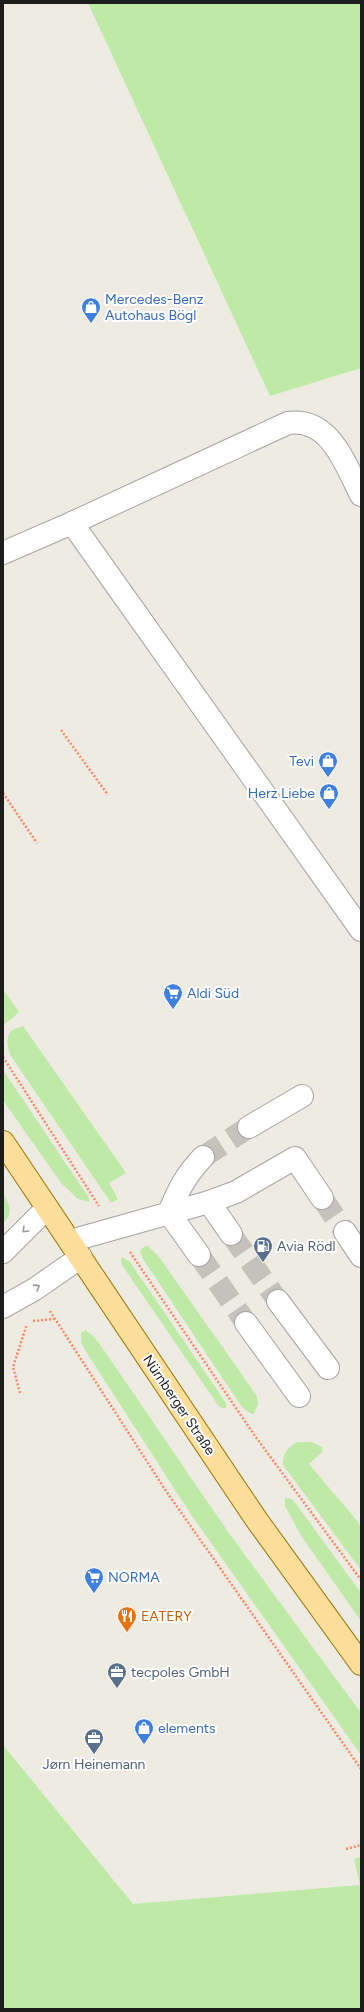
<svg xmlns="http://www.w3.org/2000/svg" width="364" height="2012" viewBox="0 0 364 2012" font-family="Figtree,sans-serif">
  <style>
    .grass { fill: #bfe9a7 }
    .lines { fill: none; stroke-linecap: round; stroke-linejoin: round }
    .minor-tunnel { stroke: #c4c2ba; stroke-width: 22; stroke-dasharray: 22 11; stroke-linecap: butt }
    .minor-casing { stroke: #a3a3a3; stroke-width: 24 }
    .major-casing { stroke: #957500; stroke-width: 24 }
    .path { stroke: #fa8767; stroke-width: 2.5; stroke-dasharray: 2 2; stroke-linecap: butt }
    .minor { stroke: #fff; stroke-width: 22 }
    .major { stroke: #fcdd99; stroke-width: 22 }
    .oneway { stroke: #999 }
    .labels { text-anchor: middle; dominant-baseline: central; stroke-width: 4; stroke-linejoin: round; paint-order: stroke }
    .shop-label { font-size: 14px; fill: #366cbe; stroke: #fff; text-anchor: start }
    .service-label { font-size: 14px; fill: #4e5e75; stroke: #fff; text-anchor: start }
    .street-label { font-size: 14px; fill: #1c1c1c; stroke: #fff }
    .food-label { font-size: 14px; fill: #c56008; stroke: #fff; text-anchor: start }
  </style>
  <rect width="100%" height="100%" fill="#eeebe2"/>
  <g class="grass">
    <polygon points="88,3 361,3 361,368 270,396"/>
    <polygon points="3,989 19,1012 3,1026"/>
    <path d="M 23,1026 L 126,1173 L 109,1183 L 118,1199 L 111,1203 L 11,1056 C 7,1046 5,1039 12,1030 Z"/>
    <polygon points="3,1070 89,1198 89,1202 78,1199 61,1183 3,1100"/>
    <path d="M 3,1193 C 9,1203 14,1214 3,1223 Z"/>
    <path d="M 145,1246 L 148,1246 L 159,1257 L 257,1396 L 258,1404 L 254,1414 C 244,1414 235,1396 229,1388 L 143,1259 L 140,1251 Z"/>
    <polygon points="122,1257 130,1262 226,1403 226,1408 222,1408 218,1405 122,1265 121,1260"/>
    <polygon points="85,1330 92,1335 99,1343 226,1529 361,1713 361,1755 190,1513 85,1350 81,1342 81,1333"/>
    <path d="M 298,1442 L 312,1442 L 322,1447 L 322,1452 L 309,1464 L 358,1522 L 361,1528 L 361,1570 L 283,1465 C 282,1454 289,1446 298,1442 Z"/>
    <polygon points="285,1498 292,1499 296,1504 361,1593 361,1621 300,1534 285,1506"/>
    <polygon points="3,1745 133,1904 360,1885 354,1859 361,1857 361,2009 3,2009"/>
  </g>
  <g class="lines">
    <g class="minor-tunnel">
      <polyline points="203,1157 249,1127"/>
      <polyline points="322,1198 345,1232"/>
      <polyline points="231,1234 278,1301"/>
      <polyline points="199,1255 246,1323"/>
    </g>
    <defs>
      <g id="minor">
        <polyline points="72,523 361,930"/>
        <path d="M 3,553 L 72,523 L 288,423 C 330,417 345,464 361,495"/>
        <polyline points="249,1127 302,1096"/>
        <polyline points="209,1202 231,1234"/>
        <path d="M 169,1213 C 178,1190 186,1175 203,1157"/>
        <polyline points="169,1213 199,1255"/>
        <polyline points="345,1232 361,1256"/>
        <polyline points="70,1241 209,1202 236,1192 295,1158 322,1198"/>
        <polyline points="3,1252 47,1208"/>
        <polyline points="278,1301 328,1368"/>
        <polyline points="3,1307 35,1289 81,1257"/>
        <polyline points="246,1323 299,1396"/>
      </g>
      <polyline id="major" points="3,1142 256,1519 361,1664"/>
    </defs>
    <use href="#minor" class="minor-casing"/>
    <use href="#major" class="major-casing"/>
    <g class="path">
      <polyline points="61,730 108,795"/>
      <polyline points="3,793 37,843"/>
      <polyline points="3,1057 99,1206"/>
      <polyline points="130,1252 255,1436 361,1580"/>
      <polyline points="50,1311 166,1491 361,1769"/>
      <polyline points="33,1321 54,1319"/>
      <polyline points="20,1393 13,1367 27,1324"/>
      <polyline points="346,1849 361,1845"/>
    </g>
    <use href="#minor" class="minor"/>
    <use href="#major" class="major"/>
  </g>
  <defs><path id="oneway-chevron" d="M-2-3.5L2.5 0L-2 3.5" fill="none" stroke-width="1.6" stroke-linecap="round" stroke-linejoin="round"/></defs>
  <g class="oneway">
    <use href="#oneway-chevron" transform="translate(25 1230) rotate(135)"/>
    <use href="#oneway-chevron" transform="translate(37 1287) rotate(-33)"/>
  </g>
  <defs>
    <symbol id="shop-pin" viewBox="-11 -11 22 30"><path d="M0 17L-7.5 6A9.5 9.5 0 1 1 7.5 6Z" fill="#3f7fe0" stroke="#fff"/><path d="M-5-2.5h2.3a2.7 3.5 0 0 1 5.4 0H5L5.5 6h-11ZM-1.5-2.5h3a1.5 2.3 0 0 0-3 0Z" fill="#fff"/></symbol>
    <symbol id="supermarket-pin" viewBox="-11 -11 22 30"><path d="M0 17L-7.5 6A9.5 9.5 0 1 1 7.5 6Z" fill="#3f7fe0" stroke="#fff"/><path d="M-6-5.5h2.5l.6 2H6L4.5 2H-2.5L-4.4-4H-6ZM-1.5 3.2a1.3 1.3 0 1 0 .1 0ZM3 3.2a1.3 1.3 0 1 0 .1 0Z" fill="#fff"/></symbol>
    <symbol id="fuel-pin" viewBox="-11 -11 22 30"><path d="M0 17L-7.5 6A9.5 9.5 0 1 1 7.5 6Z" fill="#5c6f8a" stroke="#fff"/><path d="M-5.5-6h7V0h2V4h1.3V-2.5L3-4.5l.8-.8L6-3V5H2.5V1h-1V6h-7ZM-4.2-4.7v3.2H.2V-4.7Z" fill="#fff"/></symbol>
    <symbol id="restaurant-pin" viewBox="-11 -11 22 30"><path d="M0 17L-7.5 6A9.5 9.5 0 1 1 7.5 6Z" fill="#e8710a" stroke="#fff"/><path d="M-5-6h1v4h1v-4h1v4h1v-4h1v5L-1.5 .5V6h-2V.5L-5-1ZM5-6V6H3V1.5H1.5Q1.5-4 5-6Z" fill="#fff"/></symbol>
    <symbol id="office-pin" viewBox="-11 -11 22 30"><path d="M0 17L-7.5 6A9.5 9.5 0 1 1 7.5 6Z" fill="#5c6f8a" stroke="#fff"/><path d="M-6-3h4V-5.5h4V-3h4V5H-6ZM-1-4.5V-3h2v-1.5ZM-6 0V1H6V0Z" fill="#fff"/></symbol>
  </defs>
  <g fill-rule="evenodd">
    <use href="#shop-pin" x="80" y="296" width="22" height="30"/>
    <use href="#shop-pin" x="317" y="750" width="22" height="30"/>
    <use href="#shop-pin" x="318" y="782" width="22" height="30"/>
    <use href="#supermarket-pin" x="162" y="982" width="22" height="30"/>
    <use href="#fuel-pin" x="252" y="1235" width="22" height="30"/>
    <use href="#supermarket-pin" x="83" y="1566" width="22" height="30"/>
    <use href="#restaurant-pin" x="116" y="1605" width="22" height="30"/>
    <use href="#office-pin" x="106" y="1661" width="22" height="30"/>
    <use href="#shop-pin" x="133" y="1717" width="22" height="30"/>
    <use href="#office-pin" x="83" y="1727" width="22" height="30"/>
  </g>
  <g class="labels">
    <g class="shop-label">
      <text x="105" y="299">Mercedes-Benz<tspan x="105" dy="16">Autohaus Bögl</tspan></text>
      <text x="314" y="761" text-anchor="end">Tevi</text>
      <text x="315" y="793" text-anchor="end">Herz Liebe</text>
      <text x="187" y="993">Aldi Süd</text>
      <text x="108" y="1577">NORMA</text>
      <text x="158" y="1728">elements</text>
    </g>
    <g class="service-label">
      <text x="277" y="1246">Avia Rödl</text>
      <text x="131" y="1672">tecpoles GmbH</text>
      <text x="94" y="1764" text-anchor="middle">Jørn Heinemann</text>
    </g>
    <g class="street-label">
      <text transform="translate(179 1405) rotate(56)">Nürnberger Straße</text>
    </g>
    <g class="food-label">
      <text x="141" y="1616">EATERY</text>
    </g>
  </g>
  <rect width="364" height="2012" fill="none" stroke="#1c1c1c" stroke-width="8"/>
</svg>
